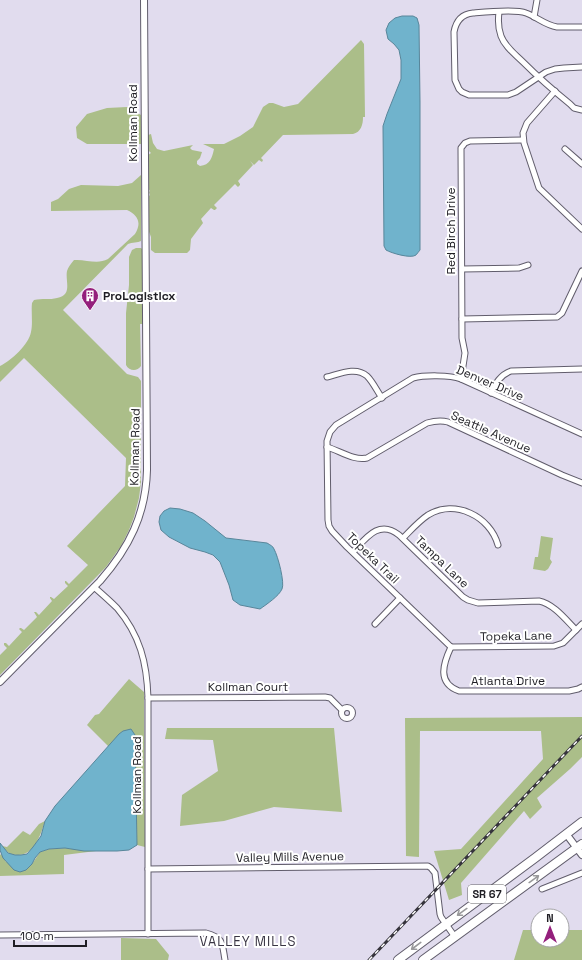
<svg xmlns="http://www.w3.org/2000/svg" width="582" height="960" viewBox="0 0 582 960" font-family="'Space Grotesk',sans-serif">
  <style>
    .green { fill: #abbe89 }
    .water { fill: #70b3cc; stroke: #58869a }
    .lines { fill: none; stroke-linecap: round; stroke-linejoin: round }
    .minor-casing { stroke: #615d6c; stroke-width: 7 }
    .tertiary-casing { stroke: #615d6c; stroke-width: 8 }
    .primary-casing { stroke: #615d6c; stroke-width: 10 }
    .minor { stroke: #fff; stroke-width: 5 }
    .tertiary { stroke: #fff; stroke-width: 6 }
    .primary { stroke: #fff; stroke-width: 8 }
    .rail-casing { stroke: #36343c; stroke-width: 3 }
    .rail { stroke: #fff; stroke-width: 1.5; stroke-dasharray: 4.5; stroke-linecap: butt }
    .oneway { stroke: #9a9a9c }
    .labels { text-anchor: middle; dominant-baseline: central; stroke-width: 4; stroke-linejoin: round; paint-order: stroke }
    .shield { fill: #fff; stroke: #626266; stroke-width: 1 }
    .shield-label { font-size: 11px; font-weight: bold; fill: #1f1e24 }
    .street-label { font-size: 12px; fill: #1f1e24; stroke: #fff }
    .poi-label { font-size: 12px; font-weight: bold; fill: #1f1e24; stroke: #fff; text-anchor: start }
    .neighbourhood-label { font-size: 13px; letter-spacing: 1px; fill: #393543; stroke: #fff }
  </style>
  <rect width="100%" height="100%" fill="#e1dcee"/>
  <g class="green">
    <path d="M 361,40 L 364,44 L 365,117 L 363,117 C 363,125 361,132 353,134 L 283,135 L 261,158 L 263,160 L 262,162 L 259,160 L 254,165 L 250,161 L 253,165 L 238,181 L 240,184 L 240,185 L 238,187 L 235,184 L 214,205 L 217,208 L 215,210 L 214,210 L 211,208 L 201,219 L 203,223 L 191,239 L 190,250 L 187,253 L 155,253 L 151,250 L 151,237 L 148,229 L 148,197 L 150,195 L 149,192 L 150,191 L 148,188 L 148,155 L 151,153 L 148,150 L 148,135 L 151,134 L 153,143 L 157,149 L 164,151 L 193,145 L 190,148 L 192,150 L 202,152 L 200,158 L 197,161 L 197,164 L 200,166 C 210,165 212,158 214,149 L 203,144 L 224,144 L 240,136 L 253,127 L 263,107 L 269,103 L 273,103 L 284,107 L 298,104 Z"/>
    <polygon points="127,107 141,115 141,144 87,144 77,138 76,127 87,114 107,108"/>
    <path d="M 141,175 L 141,241 C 138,243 132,242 128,244 L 63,310 L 127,374 L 138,377 L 141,381 L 141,482 L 139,498 L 134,517 L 129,530 L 121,546 L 106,567 L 0,675 L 0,655 L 7,648 L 4,645 L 4,643 L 6,643 L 9,646 L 22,632 L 19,629 L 20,628 L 21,628 L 24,630 L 37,617 L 34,612 L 36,612 L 39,615 L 52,601 L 50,598 L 50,597 L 51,597 L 54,599 L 68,586 L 65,583 L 65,581 L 66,581 L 69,584 L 88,565 L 67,546 L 125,486 L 126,458 L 24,358 L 0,382 L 0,366 C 11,361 29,344 31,332 C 33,324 31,311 32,303 L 34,300 C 42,298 50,300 57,298 C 73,295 65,281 67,271 C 68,267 71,264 74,260 C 86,259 97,265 108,259 L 135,234 C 142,223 138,215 127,210 L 51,211 L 51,202 L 58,199 L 69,189 L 81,185 L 118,186 L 132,183 Z"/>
    <path d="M 136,248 L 141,248 L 143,250 L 143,324 L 140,324 L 141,366 C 137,372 129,371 126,365 L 126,313 L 129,285 L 129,257 L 132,250 Z"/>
    <polygon points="541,536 553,538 550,559 552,562 548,569 545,571 533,569 535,557 538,557"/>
    <polygon points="129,679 144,692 145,847 137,845 135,735 123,731 109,747 87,725 95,715 99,714"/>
    <polygon points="582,717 582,757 570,769 537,798 542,807 530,819 524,811 461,883 462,895 449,900 434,851 461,849 543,759 541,731 420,731 419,857 406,856 405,718"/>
    <polygon points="167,728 334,728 342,812 274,807 224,821 180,826 182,795 218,771 213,740 165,739"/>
    <path d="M 45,821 C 41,834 34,856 17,855 C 10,855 7,852 2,846 L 7,847 L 23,831 L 30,835 L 39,824 Z"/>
    <polygon points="65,848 96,851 64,855 64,874 0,876 0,855 1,854 6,862 32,864 40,852 49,849"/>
    <polygon points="523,930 538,930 538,940 562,940 562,930 582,930 582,960 514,960"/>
    <polygon points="121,938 156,939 169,955 168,960 121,960"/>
  </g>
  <g class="water">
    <path d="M 402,16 L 413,16 L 417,18 L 419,25 L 420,102 L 420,250 C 420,250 416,255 416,255 C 411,259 391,253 386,250 L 384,246 L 383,126 L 387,114 L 401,79 L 401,60 L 399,50 L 394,44 L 388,39 L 386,30 L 389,23 L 395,18 Z"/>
    <path d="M 170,508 L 180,509 L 193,513 L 205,521 L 226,538 L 267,543 C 270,545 273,546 274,549 C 278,556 285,583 282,589 C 279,596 267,604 260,609 L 240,605 L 233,600 L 229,585 L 220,562 L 213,555 L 205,552 L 190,548 L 169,537 L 161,530 L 159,522 L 160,516 L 164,511 Z"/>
    <polygon points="131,729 135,735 137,845 129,850 117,851 84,851 65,848 49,849 40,852 35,858 32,864 26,870 20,872 14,870 3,858 0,850 0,843 8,853 15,855 21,855 27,854 33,847 41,836 45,821 55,806 119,734 123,731"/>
  </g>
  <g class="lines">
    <defs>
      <g id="minor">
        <path d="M 499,12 C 498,20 498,28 501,36 C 505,47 515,54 523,62 C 538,77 554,91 570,104 L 574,108 L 582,110"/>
        <polyline points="534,17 537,0"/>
        <path d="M 582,27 L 557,27 C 545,25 537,17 526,13 C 516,9 485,12 473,13 C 462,14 456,21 454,32 L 455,80 L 459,89 L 462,92 L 469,95 L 508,95 L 516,92 L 546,72 L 555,69 L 564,68 L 582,67"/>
        <polyline points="555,91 527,123 523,133 524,143 539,188 582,229"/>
        <polyline points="565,149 582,164"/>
        <polyline points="462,269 519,268 528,265"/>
        <polyline points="462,319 557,317 562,313 582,271"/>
        <path d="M 327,377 C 339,374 356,366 367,376 C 373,382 377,391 382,398"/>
        <polyline points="461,379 465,353 462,338 461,148 465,143 470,141 523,140"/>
        <path d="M 491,393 C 496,383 500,375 511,371 L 582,369"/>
        <path d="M 327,447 C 340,451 354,461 367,458 L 427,423 C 434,421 441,420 448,422 L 562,475 L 582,483"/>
        <path d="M 403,538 C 411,530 419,521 428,515 C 455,499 490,516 498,545"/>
        <path d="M 353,552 C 366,538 379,519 399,535 L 463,597 L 468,600 L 478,603 L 539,601 C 554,604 566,620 576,630"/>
        <path d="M 94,587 C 102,594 110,601 117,608 C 140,635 147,663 148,698 L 148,934"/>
        <polyline points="375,624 400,598"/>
        <path d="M 451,647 L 347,547 L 332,531 L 329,526 L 328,520 L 327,441 L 330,432 L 336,425 L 413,378 C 424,375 450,375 461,379 L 582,434"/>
        <path d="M 451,647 C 443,664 437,683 459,691 L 569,691 L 578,689 L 582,687"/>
        <polyline points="451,647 554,646 563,643 582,624"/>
        <polyline points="148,698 325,697 330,698 342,710"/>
        <circle cx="347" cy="713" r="5.5"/>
        <polyline points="148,869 428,866 431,868 435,873 440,914 441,917 455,937"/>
        <polyline points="542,889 582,873"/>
        <path d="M 0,935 L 206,933 C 224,938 222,943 225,960"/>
      </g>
      <g id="tertiary">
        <path d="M 0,682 L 100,581 C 129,548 146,514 147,470 L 144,0"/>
        <polyline points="567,835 582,855"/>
      </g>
      <g id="primary">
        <polyline points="398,960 535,858 582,822"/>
        <polyline points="423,960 582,844"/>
      </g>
    </defs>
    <use href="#minor" class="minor-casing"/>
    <use href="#tertiary" class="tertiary-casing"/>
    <use href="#primary" class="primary-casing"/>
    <use href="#minor" class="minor"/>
    <use href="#tertiary" class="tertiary"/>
    <use href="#primary" class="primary"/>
    <defs>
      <polyline id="rail" points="369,960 582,736"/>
    </defs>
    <use href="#rail" class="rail-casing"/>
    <use href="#rail" class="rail"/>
  </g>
  <defs><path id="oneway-shaft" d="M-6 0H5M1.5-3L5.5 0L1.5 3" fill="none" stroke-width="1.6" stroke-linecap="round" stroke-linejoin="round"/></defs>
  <g class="oneway">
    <use href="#oneway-shaft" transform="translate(534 879) rotate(-36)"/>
    <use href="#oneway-shaft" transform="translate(462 912) rotate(144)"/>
    <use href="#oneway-shaft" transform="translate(416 946) rotate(143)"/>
  </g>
  <defs>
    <symbol id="building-pin" viewBox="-11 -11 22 30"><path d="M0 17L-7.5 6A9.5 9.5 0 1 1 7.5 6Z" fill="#941f7c" stroke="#fff"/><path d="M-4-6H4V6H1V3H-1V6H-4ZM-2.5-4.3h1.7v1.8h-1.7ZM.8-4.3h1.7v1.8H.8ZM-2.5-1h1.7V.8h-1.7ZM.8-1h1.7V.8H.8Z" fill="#fff"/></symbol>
  </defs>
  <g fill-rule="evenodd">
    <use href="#building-pin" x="80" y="286" width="20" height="27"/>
  </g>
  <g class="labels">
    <rect class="shield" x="468" y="885" width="38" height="18" rx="3"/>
    <g class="shield-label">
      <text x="487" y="894">SR 67</text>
    </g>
    <g class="street-label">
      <text transform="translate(133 123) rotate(-90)">Kollman Road</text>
      <text transform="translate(451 231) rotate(-90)">Red Birch Drive</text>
      <text transform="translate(490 383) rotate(23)">Denver Drive</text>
      <text transform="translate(491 432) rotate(24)">Seattle Avenue</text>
      <text transform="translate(135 447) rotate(-89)">Kollman Road</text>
      <text transform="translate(373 558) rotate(44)">Topeka Trail</text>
      <text transform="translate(442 562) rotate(44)">Tampa Lane</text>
      <text transform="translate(516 636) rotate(-1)">Topeka Lane</text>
      <text x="508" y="681">Atlanta Drive</text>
      <text x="248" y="687">Kollman Court</text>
      <text transform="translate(137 775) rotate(-90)">Kollman Road</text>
      <text transform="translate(290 857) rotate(-1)">Valley Mills Avenue</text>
    </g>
    <g class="poi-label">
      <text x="103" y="296">ProLogisticx</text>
    </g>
    <g class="neighbourhood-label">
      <text x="248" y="941">VALLEY MILLS</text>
    </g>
  </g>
  <g transform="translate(550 928)"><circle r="19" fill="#ffffff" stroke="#a5a5a7"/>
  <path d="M0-3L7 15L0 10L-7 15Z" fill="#941f7c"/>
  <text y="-6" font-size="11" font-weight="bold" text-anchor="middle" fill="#1f1e24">N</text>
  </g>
  <path d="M14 940v6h72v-6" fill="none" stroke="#1f1e24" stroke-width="2"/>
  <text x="20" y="940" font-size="12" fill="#1f1e24" stroke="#ffffff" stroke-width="3" paint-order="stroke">100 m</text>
</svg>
